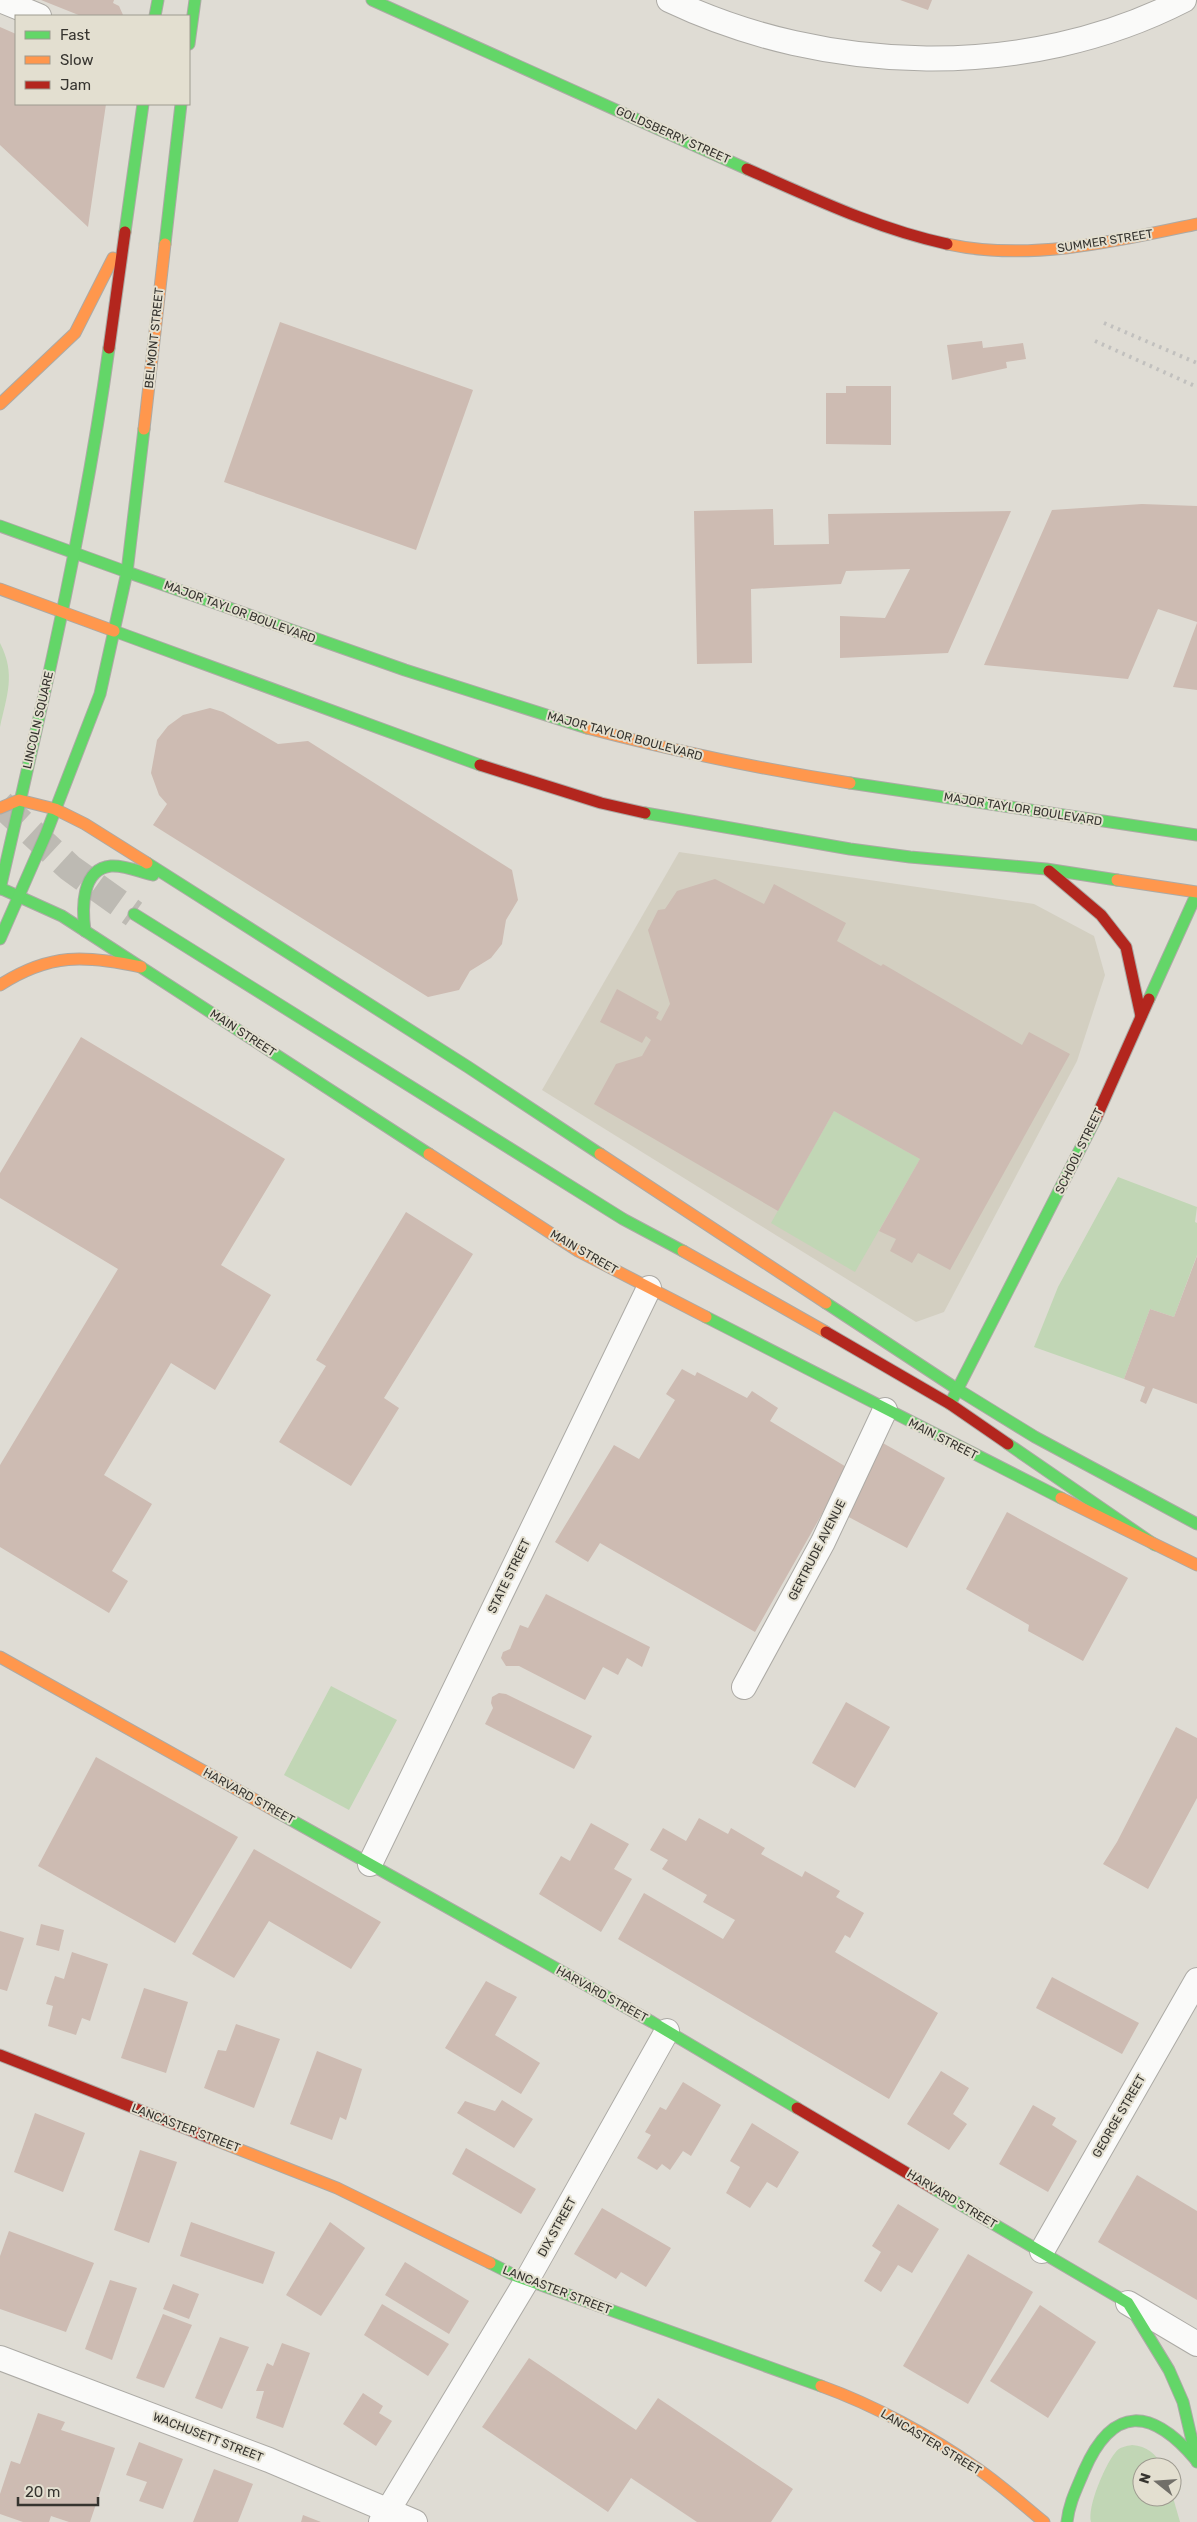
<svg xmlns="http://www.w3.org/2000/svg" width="1197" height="2522" viewBox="0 0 1197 2522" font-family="Rubik,sans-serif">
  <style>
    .built { fill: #d3cfc1 }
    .green { fill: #c1d6b5 }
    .building { fill: #cdbbb2 }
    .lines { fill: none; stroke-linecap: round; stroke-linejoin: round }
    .primary-tunnel { stroke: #bdbab3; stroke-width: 28; stroke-dasharray: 28 14; stroke-linecap: butt }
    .street-casing { stroke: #acaaa5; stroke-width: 26 }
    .fast-casing { stroke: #acaaa5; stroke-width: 13 }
    .slow-casing { stroke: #acaaa5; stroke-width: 13 }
    .jam-casing { stroke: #acaaa5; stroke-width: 13 }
    .street { stroke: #fafaf9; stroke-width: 24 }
    .fast { stroke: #63d668; stroke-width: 11 }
    .slow { stroke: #ff974d; stroke-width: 11 }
    .jam { stroke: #b3261e; stroke-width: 11 }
    .rail { stroke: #c1c0be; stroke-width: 4; stroke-dasharray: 2.5 5; stroke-linecap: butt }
    .labels { text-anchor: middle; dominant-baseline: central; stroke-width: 4; stroke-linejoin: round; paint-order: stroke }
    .street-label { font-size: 12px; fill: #36342f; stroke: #e3dfd0 }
  </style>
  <rect width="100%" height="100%" fill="#dfdcd4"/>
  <polygon class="built" points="679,852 1034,904 1094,936 1105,975 1077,1061 944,1312 916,1322 542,1090"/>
  <g class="green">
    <path d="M 0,643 C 16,674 7,695 0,727 Z"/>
    <polygon points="834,1111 920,1159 855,1272 771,1223"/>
    <polygon points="1118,1177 1197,1207 1195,1222 1197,1223 1197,1255 1174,1317 1150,1309 1124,1379 1034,1347 1058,1287"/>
    <polygon points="331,1686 397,1720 349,1810 284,1775"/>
    <path d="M 1132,2445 C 1147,2446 1156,2454 1163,2467 L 1142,2467 L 1142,2497 L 1172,2497 L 1172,2494 L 1180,2522 L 1091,2522 C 1087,2507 1105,2465 1115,2453 C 1119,2447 1126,2446 1132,2445 Z"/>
  </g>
  <g class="building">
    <polygon points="41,0 114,0 113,3 119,6 123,15 81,16"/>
    <polygon points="900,0 932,0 928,10"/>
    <polygon points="0,27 16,34 16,104 106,104 88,227 0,145"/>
    <polygon points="280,322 473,390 416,550 224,482"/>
    <polygon points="982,341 983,348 1023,343 1026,359 1006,362 1007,368 952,380 947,345"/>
    <polygon points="846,386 891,386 891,445 826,444 826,393 846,393"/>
    <polygon points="1142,504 1197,506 1197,622 1158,609 1128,679 984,665 1052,510"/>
    <polygon points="773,509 774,545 829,544 828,514 1011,511 948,653 840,658 840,616 885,618 910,569 846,571 841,584 751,589 752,663 697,664 694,511"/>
    <polygon points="1197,623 1197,690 1173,687"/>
    <polygon points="210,708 223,712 278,744 308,741 512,870 518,900 506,920 502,944 491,958 470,971 459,990 428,997 153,825 167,804 159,795 151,773 157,740 168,726 183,715"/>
    <polygon points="715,879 764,904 774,884 846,923 837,941 881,966 883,964 1022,1045 1029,1032 1070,1054 950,1270 918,1253 912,1263 890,1251 896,1239 879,1231 920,1159 834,1111 778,1211 594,1104 616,1064 642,1056 651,1040 646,1036 642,1043 600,1022 617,989 659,1012 656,1018 661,1021 670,1004 648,930 658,910 665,909 677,891"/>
    <polygon points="81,1037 285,1159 221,1265 271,1295 215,1390 171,1363 104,1475 152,1504 112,1571 128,1581 109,1613 0,1547 0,1465 118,1269 0,1198 0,1173"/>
    <polygon points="406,1212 473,1254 384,1398 399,1408 351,1486 279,1442 326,1366 316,1360"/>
    <polygon points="1197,1256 1197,1404 1153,1388 1146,1404 1140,1401 1145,1387 1124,1379 1150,1309 1174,1317"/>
    <polygon points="682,1369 695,1376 697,1372 747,1398 752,1391 778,1408 770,1421 848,1468 755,1632 600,1543 588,1562 555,1542 614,1445 639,1459 675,1400 666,1394"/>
    <polygon points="881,1442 945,1478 907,1548 843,1514"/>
    <polygon points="1007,1512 1128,1578 1083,1661 1028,1631 1029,1625 966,1589"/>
    <polygon points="546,1594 650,1647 642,1667 627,1658 618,1675 603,1667 585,1700 519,1666 506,1666 501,1658 503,1652 510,1649 520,1625 528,1628"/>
    <polygon points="499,1693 506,1694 592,1736 574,1769 485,1724 493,1708 491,1703 492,1697"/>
    <polygon points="846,1702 890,1727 855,1788 812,1763"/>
    <polygon points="1176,1727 1197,1738 1197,1798 1148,1889 1103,1864 1117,1842"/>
    <polygon points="96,1757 238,1837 175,1943 38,1866"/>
    <polygon points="699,1818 728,1834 731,1828 765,1848 761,1854 802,1877 805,1871 840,1891 836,1897 864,1913 850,1938 845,1935 835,1952 938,2013 889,2099 618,1939 644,1893 723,1939 735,1920 703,1902 707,1895 662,1869 668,1860 650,1850 663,1828 686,1841"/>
    <polygon points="591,1823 629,1844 614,1869 632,1879 601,1932 539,1894 561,1856 570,1861"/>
    <polygon points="254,1849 381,1922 351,1969 269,1921 234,1978 192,1954"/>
    <polygon points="41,1924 64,1930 59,1951 36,1945"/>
    <polygon points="0,1931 24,1938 7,1991 0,1989"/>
    <polygon points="72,1952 108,1964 90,2021 82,2018 76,2035 48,2026 53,2006 46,2004 55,1976 64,1979"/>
    <polygon points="1052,1977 1139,2023 1122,2054 1036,2008"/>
    <polygon points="486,1981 517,1997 495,2035 540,2063 521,2094 445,2048"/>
    <polygon points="144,1988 188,2002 166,2073 121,2058"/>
    <polygon points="236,2024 280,2039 254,2108 204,2088 218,2050 226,2051"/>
    <polygon points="317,2051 362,2069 346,2120 340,2117 332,2140 290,2124"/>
    <polygon points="941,2071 969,2088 953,2114 967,2124 949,2150 907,2124"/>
    <polygon points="683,2082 721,2105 691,2156 683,2151 670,2170 662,2164 657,2170 637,2158 651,2135 645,2132 660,2107 666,2110"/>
    <polygon points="502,2100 533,2119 514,2148 457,2113 465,2101 495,2111"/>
    <polygon points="1033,2105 1056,2118 1052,2125 1077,2141 1048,2192 999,2164"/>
    <polygon points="35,2113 85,2133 63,2192 14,2172"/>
    <polygon points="752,2123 799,2152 777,2188 767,2182 750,2208 726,2193 740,2167 730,2161"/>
    <polygon points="466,2148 536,2189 521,2214 452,2174"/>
    <polygon points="140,2150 177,2162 149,2243 114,2230"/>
    <polygon points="1137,2175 1197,2211 1197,2300 1098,2242"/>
    <polygon points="898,2204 939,2229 912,2273 898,2265 881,2292 864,2281 881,2252 872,2246"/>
    <polygon points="602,2208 671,2248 646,2287 621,2272 616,2279 574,2254"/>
    <polygon points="191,2222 275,2252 263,2284 180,2256"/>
    <polygon points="330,2222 365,2248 321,2316 286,2295"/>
    <polygon points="9,2231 94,2263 66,2332 0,2309 0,2256"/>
    <polygon points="968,2254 1033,2292 968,2404 903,2366"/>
    <polygon points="405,2262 469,2301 449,2334 385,2295"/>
    <polygon points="110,2280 137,2288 112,2360 85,2349"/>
    <polygon points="173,2284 199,2294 189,2319 163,2309"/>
    <polygon points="382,2304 449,2344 428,2376 364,2335"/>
    <polygon points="1040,2305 1096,2342 1048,2418 990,2381"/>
    <polygon points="163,2314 192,2325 164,2388 136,2378"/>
    <polygon points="220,2337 249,2347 222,2409 195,2398"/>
    <polygon points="282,2343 310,2353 283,2428 256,2418 264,2391 256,2391 267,2363 273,2366"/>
    <polygon points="529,2358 636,2430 658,2398 793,2489 771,2522 697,2522 631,2478 608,2512 482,2427"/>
    <polygon points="363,2393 383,2406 379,2413 392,2421 376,2446 343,2424"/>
    <polygon points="38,2413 65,2422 61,2430 115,2448 90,2522 69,2522 51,2516 49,2522 23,2522 0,2514 0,2494 11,2461 20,2464"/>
    <polygon points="139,2442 183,2459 163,2509 139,2501 147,2482 126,2475"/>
    <polygon points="214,2469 253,2484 238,2522 193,2522"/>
    <polygon points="303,2515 321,2522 301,2522"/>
  </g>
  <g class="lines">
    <polyline class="primary-tunnel" points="1,804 70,868 134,914"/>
    <defs>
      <g id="street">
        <polyline points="0,0 39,16"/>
        <path d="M 669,0 C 827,75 1026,81 1184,0"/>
        <polyline points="744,1687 823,1542 885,1410"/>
        <polyline points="370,1864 649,1288"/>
        <polyline points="1042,2251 1197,1980"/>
        <polyline points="1128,2303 1197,2344"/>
        <polyline points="0,2358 269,2460 415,2522"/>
        <polyline points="381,2522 527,2280 667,2031"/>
      </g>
      <g id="fast">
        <polyline points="372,0 747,169"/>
        <polyline points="155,16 158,0"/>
        <polyline points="189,44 195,0"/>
        <polyline points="125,232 143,104"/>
        <polyline points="165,244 181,104"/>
        <polyline points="0,526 127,572"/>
        <polyline points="127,572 405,670 587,728"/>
        <polyline points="114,631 480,765"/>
        <polyline points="850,783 1197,835"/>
        <polyline points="645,813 850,849 910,857 1046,869 1117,880"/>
        <polyline points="147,863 468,1067 600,1154"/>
        <polyline points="0,888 62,916 429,1154"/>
        <path d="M 0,889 C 41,710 84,530 109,348"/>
        <polyline points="134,914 623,1219 683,1251"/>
        <path d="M 85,931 C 82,909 81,869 111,866 C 125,865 140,872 153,875"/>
        <polyline points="0,939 46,834 100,694 127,572 144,429"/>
        <polyline points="1149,999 1197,893"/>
        <polyline points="826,1303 957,1389 1035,1437 1197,1524"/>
        <polyline points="706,1317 1061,1498"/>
        <polyline points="950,1404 1096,1118"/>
        <polyline points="1008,1444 1155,1545"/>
        <polyline points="277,1812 652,2022 797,2108"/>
        <polyline points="934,2189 1128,2303 1169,2370 1183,2402 1197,2462"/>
        <polyline points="490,2263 516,2276 821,2386"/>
        <path d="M 1067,2522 C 1069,2503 1077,2488 1084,2471 C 1113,2404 1152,2408 1196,2460"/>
      </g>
      <g id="slow">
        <path d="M 947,244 C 1029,262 1117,241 1197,224"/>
        <polyline points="0,404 75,333 113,258"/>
        <polyline points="144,429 165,244"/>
        <polyline points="0,589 114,631"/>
        <path d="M 587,728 C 674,751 761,769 850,783"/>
        <polyline points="0,808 19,800 55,809 85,824 147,863"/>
        <polyline points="1117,880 1197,892"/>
        <path d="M 0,985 C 50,953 85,955 141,967"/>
        <polyline points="429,1154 578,1251 706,1317"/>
        <polyline points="600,1154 826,1303"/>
        <polyline points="683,1251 826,1332"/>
        <polyline points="1061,1498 1197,1565"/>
        <polyline points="0,1657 277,1812"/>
        <polyline points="210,2138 337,2188 490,2263"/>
        <path d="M 821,2386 C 874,2405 931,2436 978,2469 C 1001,2485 1022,2504 1044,2522"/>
      </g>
      <g id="jam">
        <path d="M 747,169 C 813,198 877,229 947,244"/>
        <polyline points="109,348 125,232"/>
        <polyline points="480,765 601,803 645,813"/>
        <polyline points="1049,871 1101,915 1126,947 1141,1016"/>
        <polyline points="1096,1118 1149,999"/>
        <polyline points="826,1332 950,1404 1008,1444"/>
        <polyline points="0,2055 210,2138"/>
        <polyline points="797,2108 934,2189"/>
      </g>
    </defs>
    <use href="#street" class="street-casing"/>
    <use href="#fast" class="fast-casing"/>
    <use href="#slow" class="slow-casing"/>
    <use href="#jam" class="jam-casing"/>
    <use href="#street" class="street"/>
    <use href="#fast" class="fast"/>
    <use href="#slow" class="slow"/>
    <use href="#jam" class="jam"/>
    <g class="rail">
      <polyline points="1104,323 1197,363"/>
      <polyline points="1095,341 1197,387"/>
    </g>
  </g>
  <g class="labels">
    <g class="street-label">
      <text transform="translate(673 135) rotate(24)">GOLDSBERRY STREET</text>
      <text transform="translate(1105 241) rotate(-9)">SUMMER STREET</text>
      <text transform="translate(154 338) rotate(-84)">BELMONT STREET</text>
      <text transform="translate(240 612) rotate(20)">MAJOR TAYLOR BOULEVARD</text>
      <text transform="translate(38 720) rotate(-77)">LINCOLN SQUARE</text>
      <text transform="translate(625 736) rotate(15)">MAJOR TAYLOR BOULEVARD</text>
      <text transform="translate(1023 809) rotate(9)">MAJOR TAYLOR BOULEVARD</text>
      <text transform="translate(243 1033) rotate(33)">MAIN STREET</text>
      <text transform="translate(1079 1151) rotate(-64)">SCHOOL STREET</text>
      <text transform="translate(584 1252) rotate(30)">MAIN STREET</text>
      <text transform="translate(943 1439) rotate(27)">MAIN STREET</text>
      <text transform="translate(817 1550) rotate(-63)">GERTRUDE AVENUE</text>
      <text transform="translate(509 1576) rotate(-64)">STATE STREET</text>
      <text transform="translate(249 1796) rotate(29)">HARVARD STREET</text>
      <text transform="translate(602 1994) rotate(29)">HARVARD STREET</text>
      <text transform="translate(1119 2116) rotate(-60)">GEORGE STREET</text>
      <text transform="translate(186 2128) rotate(21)">LANCASTER STREET</text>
      <text transform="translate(952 2199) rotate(31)">HARVARD STREET</text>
      <text transform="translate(557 2227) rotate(-61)">DIX STREET</text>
      <text transform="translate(557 2290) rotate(21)">LANCASTER STREET</text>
      <text transform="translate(208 2437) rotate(21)">WACHUSETT STREET</text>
      <text transform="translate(931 2442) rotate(31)">LANCASTER STREET</text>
    </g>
  </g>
  <rect x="15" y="15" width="175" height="90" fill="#e3dfd0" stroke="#9e9b90"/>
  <rect x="25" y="31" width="25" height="8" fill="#63d668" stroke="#9e9b90"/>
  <text x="60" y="40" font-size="15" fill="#36342f">Fast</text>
  <rect x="25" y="56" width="25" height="8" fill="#ff974d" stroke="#9e9b90"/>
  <text x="60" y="65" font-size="15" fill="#36342f">Slow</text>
  <rect x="25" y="81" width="25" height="8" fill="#b3261e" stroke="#9e9b90"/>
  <text x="60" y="90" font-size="15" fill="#36342f">Jam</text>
  <g transform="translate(1157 2482) rotate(287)"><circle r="24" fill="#e3dfd0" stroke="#9e9b90"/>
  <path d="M0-4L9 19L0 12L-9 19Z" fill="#716f69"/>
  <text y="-8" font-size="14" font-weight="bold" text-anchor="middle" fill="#36342f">N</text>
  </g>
  <path d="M18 2497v8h80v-8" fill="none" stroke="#36342f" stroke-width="2.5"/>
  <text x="25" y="2497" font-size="15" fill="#36342f" stroke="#e3dfd0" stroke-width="4" paint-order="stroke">20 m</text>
</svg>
